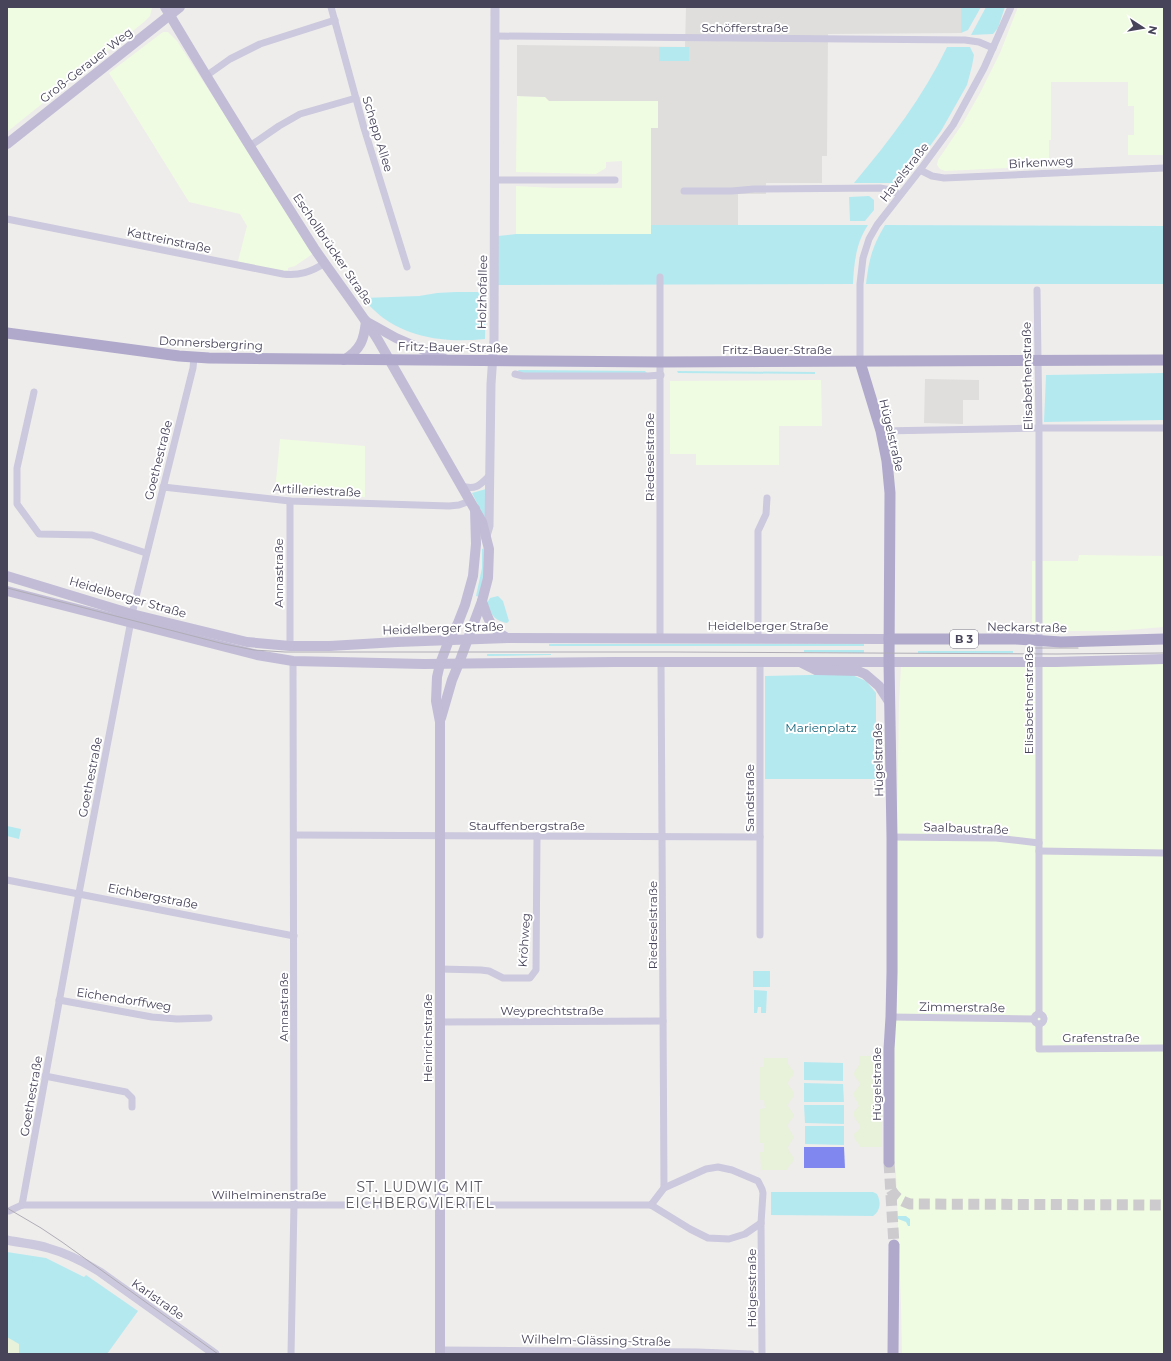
<svg xmlns="http://www.w3.org/2000/svg" width="1171" height="1361" viewBox="0 0 1171 1361" font-family="Montserrat,sans-serif">
  <style>
    .commercial { fill: #f0fce1 }
    .education { fill: #dfdedd }
    .green { fill: #b5e9f0 }
    .sand { fill: #e8f1d9 }
    .water { fill: #8087ef }
    .lines { fill: none; stroke-linecap: round; stroke-linejoin: round }
    .primary-tunnel { stroke: #cdcbce; stroke-width: 11; stroke-dasharray: 11 5.5; stroke-linecap: butt }
    .minor { stroke: #ccc8dd; stroke-width: 7 }
    .tertiary { stroke: #ccc8dd; stroke-width: 9 }
    .secondary { stroke: #c2bcd6; stroke-width: 10 }
    .primary { stroke: #b0a9cc; stroke-width: 11 }
    .tram { stroke: #b0adb6; stroke-width: 1 }
    .labels { text-anchor: middle; dominant-baseline: central; stroke-width: 4; stroke-linejoin: round; paint-order: stroke }
    .shield { fill: #fff; stroke: #7e7b8b; stroke-width: 1 }
    .shield-label { font-size: 11px; font-weight: bold; fill: #474359 }
    .street-label { font-size: 12px; fill: #474359; stroke: #fff }
    .park-label { font-size: 12px; fill: #12647c; stroke: #fff }
    .quarter-label { font-size: 14px; letter-spacing: 1px; fill: #5a5860; stroke: #fff }
  </style>
  <rect width="100%" height="100%" fill="#eeedeb"/>
  <g class="commercial">
    <polygon points="7,7 154,7 152,8 150,16 144,22 7,132"/>
    <polygon points="1018,7 1164,7 1164,155 1128,155 1128,135 1134,135 1134,106 1128,106 1128,82 1051,82 1051,140 1049,140 1049,166 945,171 940,169 937,165 938,160 963,123 980,93 1000,53"/>
    <polygon points="163,32 168,32 177,41 314,253 295,266 288,268 288,275 237,265 247,226 240,214 189,202 109,73"/>
    <polygon points="517,96 659,101 658,128 651,128 651,234 516,234 516,186 554,188 622,188 622,161 606,162 606,168 596,174 516,172"/>
    <polygon points="821,380 822,426 779,426 779,465 696,465 696,454 670,454 670,381"/>
    <polygon points="280,439 365,446 365,497 275,491"/>
    <polygon points="1079,555 1164,556 1164,627 1115,631 1057,631 1032,628 1032,561 1078,561"/>
    <polygon points="1164,659 1164,1354 902,1354 901,1304 896,1173 894,1161 894,1033 896,1016 898,973 897,834 899,703 901,666"/>
  </g>
  <g class="education">
    <polygon points="686,7 961,7 961,33 828,34 827,156 822,156 822,183 766,183 766,194 738,194 738,225 651,225 651,128 658,128 658,101 549,101 545,97 517,96 517,45 685,47"/>
    <polygon points="925,379 979,380 979,400 963,400 963,424 924,423"/>
  </g>
  <g class="green">
    <polygon points="961,7 981,7 968,30 961,33"/>
    <polygon points="986,7 1005,7 998,28 993,34 971,35"/>
    <rect x="659" y="47" width="30" height="14"/>
    <path d="M 947,47 L 970,47 L 974,55 L 972,66 L 967,85 L 941,131 L 910,173 L 893,183 L 854,183 C 890,140 923,97 947,47 Z"/>
    <polygon points="869,196 874,200 874,210 865,221 850,221 849,197"/>
    <path d="M 651,225 L 868,225 C 856,243 854,263 853,284 L 497,285 L 498,236 L 516,234 L 651,234 Z"/>
    <path d="M 885,225 L 1164,226 L 1164,284 L 866,284 C 869,259 872,247 885,225 Z"/>
    <path d="M 455,292 L 486,292 L 485,339 C 440,344 392,336 363,298 L 419,296 L 437,293 Z"/>
    <polygon points="518,370 645,371 647,373 520,373"/>
    <polygon points="677,371 815,372 815,374 678,373"/>
    <polygon points="1164,373 1164,420 1044,422 1046,375"/>
    <polygon points="486,489 487,516 484,517 472,493"/>
    <polygon points="485,548 484,576 479,597 476,596 482,568 482,549"/>
    <path d="M 498,596 L 503,601 L 509,621 L 507,623 C 493,620 492,615 487,603 L 490,598 Z"/>
    <rect x="549" y="644" width="315" height="2"/>
    <polygon points="804,650 864,650 864,653 804,652"/>
    <rect x="918" y="651" width="95" height="2"/>
    <polygon points="487,654 551,654 551,655 487,656"/>
    <polygon points="850,674 866,681 876,693 876,779 765,779 765,676"/>
    <polygon points="7,826 21,829 19,839 7,836"/>
    <rect x="753" y="971" width="17" height="16"/>
    <polygon points="754,990 767,991 766,1013 761,1013 761,1007 758,1007 757,1013 754,1013"/>
    <polygon points="804,1062 843,1063 843,1081 804,1080"/>
    <polygon points="804,1083 843,1084 844,1102 804,1102"/>
    <polygon points="804,1105 844,1105 844,1124 805,1123"/>
    <polygon points="805,1126 844,1126 844,1145 805,1144"/>
    <path d="M 771,1192 L 873,1192 L 877,1194 C 881,1202 881,1210 873,1216 L 771,1215 Z"/>
    <polygon points="898,1216 906,1216 910,1219 910,1226 908,1226 906,1222 898,1219"/>
    <polygon points="7,1252 46,1258 84,1277 86,1275 138,1311 107,1354 7,1354"/>
  </g>
  <g class="sand">
    <path d="M 859,1056 L 881,1056 L 882,1147 L 860,1147 L 858,1143 L 855,1140 L 854,1134 C 866,1126 857,1124 854,1116 L 854,1112 L 859,1106 L 853,1094 L 860,1085 C 859,1079 854,1078 854,1073 L 859,1065 Z"/>
    <path d="M 764,1058 L 788,1058 L 788,1064 L 794,1072 L 793,1076 C 780,1087 798,1088 793,1097 C 791,1101 789,1101 788,1106 L 794,1115 C 793,1120 788,1121 788,1127 L 794,1137 L 788,1147 L 789,1151 L 794,1158 C 794,1163 788,1164 788,1170 L 761,1170 L 760,1152 L 764,1152 L 764,1143 L 760,1143 L 760,1109 L 765,1108 L 764,1100 L 760,1100 L 760,1067 L 764,1067 Z"/>
    <polygon points="7,1337 19,1344 19,1354 7,1354"/>
  </g>
  <polygon class="water" points="804,1147 844,1147 845,1168 804,1168"/>
  <g class="lines">
    <g class="primary-tunnel">
      <polyline points="889,1162 894,1245"/>
      <path d="M 891,1190 C 896,1198 901,1201 910,1204 L 1164,1205"/>
    </g>
    <g class="minor">
      <polyline points="331,7 364,128 407,267"/>
      <polyline points="495,36 965,40 979,42 993,48"/>
      <polyline points="206,76 230,59 260,44 335,20"/>
      <polyline points="250,146 279,126 300,114 356,98"/>
      <polyline points="920,170 932,176 944,178 1164,168"/>
      <polyline points="495,180 615,180"/>
      <polyline points="684,191 732,191 754,189 880,188 891,190 900,195"/>
      <path d="M 7,219 L 283,274 C 299,276 311,272 325,263"/>
      <polyline points="660,277 660,637"/>
      <polyline points="1037,290 1039,428 1039,1014"/>
      <polyline points="860,362 860,284 863,258 869,239 877,225 920,170 953,125 984,68 1011,7"/>
      <polyline points="515,374 523,376 648,376 661,375"/>
      <polyline points="34,392 17,468 17,504 39,534 92,535 146,553"/>
      <polyline points="881,431 1039,428 1164,428"/>
      <path d="M 461,486 C 476,490 479,486 489,476"/>
      <polyline points="163,487 290,501 449,506 459,505 470,501"/>
      <polyline points="758,638 758,531 766,514 767,498"/>
      <polyline points="290,646 290,501"/>
      <polyline points="760,661 760,935"/>
      <polyline points="661,662 664,1188"/>
      <polyline points="294,835 760,837"/>
      <polyline points="892,837 996,838 1039,843"/>
      <polyline points="1039,851 1164,853"/>
      <polyline points="7,880 294,936"/>
      <polyline points="440,969 481,970 489,971 503,978 530,978 536,970 537,836"/>
      <polyline points="59,1000 152,1017 177,1019 209,1018"/>
      <circle cx="1039" cy="1019" r="5"/>
      <polyline points="891,1017 1034,1019"/>
      <polyline points="440,1022 663,1021"/>
      <polyline points="1039,1024 1039,1049 1164,1048"/>
      <polyline points="45,1076 126,1092 132,1098 132,1107"/>
      <polyline points="22,1205 79,893 134,605 193,368 194,357"/>
      <polyline points="651,1205 664,1188 706,1169 718,1167 732,1170 758,1181 762,1189 763,1193 761,1223 762,1354"/>
      <polyline points="651,1205 690,1229 708,1238 729,1239 745,1234 761,1223"/>
      <polyline points="7,1211 9,1211 22,1205 651,1205"/>
      <polyline points="440,1350 697,1352 751,1354"/>
      <polyline points="291,1354 294,1204 293,661"/>
    </g>
    <g class="tertiary">
      <polyline points="486,536 489,526 491,384 494,340 495,7"/>
      <path d="M 7,1240 C 20,1243 35,1244 48,1248 C 66,1253 84,1262 100,1272 L 215,1354"/>
    </g>
    <g class="secondary">
      <path d="M 165,7 C 213,88 263,168 314,248 C 335,279 358,308 378,340 L 482,522 L 489,549 L 488,578 L 482,601 L 459,663 L 452,680 L 441,718"/>
      <polyline points="7,144 180,7"/>
      <polyline points="369,323 396,338 447,360"/>
      <path d="M 344,360 C 361,349 364,340 366,321"/>
      <polyline points="7,576 132,614 247,642 290,646 330,646 397,642 508,638 889,639"/>
      <polyline points="7,591 257,655 293,661 424,664 615,662 1056,662 1164,659"/>
      <path d="M 482,601 C 488,619 490,628 507,638"/>
      <polyline points="802,663 816,670 858,671 865,674 879,686 890,703"/>
      <polyline points="440,1354 440,722 436,701 437,677 440,664 449,640 458,623 465,605 473,576 476,544 475,509"/>
    </g>
    <g class="primary">
      <polyline points="7,333 179,356 209,358 661,362 1164,360"/>
      <polyline points="860,362 881,431 887,461 890,493 889,662 892,837 892,972 891,1017 889,1049 889,1162"/>
      <polyline points="889,639 1016,639 1061,642 1164,639"/>
      <polyline points="893,1354 894,1245"/>
    </g>
    <g class="tram">
      <polyline points="7,588 224,644 254,650 285,652 672,652 1056,654 1164,653"/>
      <polyline points="1034,648 1078,648"/>
      <polyline points="7,1208 41,1228 62,1242 218,1354"/>
    </g>
  </g>
  <g class="labels">
    <rect class="shield" x="950" y="630" width="28" height="18" rx="3"/>
    <g class="shield-label">
      <text x="964" y="639">B 3</text>
    </g>
    <g class="street-label">
      <text x="745" y="27">Schöfferstraße</text>
      <text transform="translate(86 65) rotate(-38)">Groß-Gerauer Weg</text>
      <text transform="translate(378 134) rotate(73)">Schepp Allee</text>
      <text transform="translate(1041 162) rotate(-3)">Birkenweg</text>
      <text transform="translate(904 172) rotate(-52)">Havelstraße</text>
      <text transform="translate(169 240) rotate(12)">Kattreinstraße</text>
      <text transform="translate(333 249) rotate(56)">Eschollbrücker Straße</text>
      <text transform="translate(482 292) rotate(-89)">Holzhofallee</text>
      <text transform="translate(211 343) rotate(3)">Donnersbergring</text>
      <text transform="translate(453 347) rotate(1)">Fritz-Bauer-Straße</text>
      <text x="777" y="349">Fritz-Bauer-Straße</text>
      <text transform="translate(1027 376) rotate(-91)">Elisabethenstraße</text>
      <text transform="translate(892 435) rotate(77)">Hügelstraße</text>
      <text transform="translate(649 457) rotate(-90)">Riedeselstraße</text>
      <text transform="translate(158 460) rotate(-76)">Goethestraße</text>
      <text transform="translate(317 490) rotate(3)">Artilleriestraße</text>
      <text transform="translate(278 573) rotate(-90)">Annastraße</text>
      <text transform="translate(128 597) rotate(16)">Heidelberger Straße</text>
      <text x="768" y="625">Heidelberger Straße</text>
      <text transform="translate(1027 627) rotate(1)">Neckarstraße</text>
      <text transform="translate(443 628) rotate(-2)">Heidelberger Straße</text>
      <text transform="translate(1028 700) rotate(-90)">Elisabethenstraße</text>
      <text transform="translate(878 760) rotate(-91)">Hügelstraße</text>
      <text transform="translate(90 777) rotate(-79)">Goethestraße</text>
      <text transform="translate(749 798) rotate(-90)">Sandstraße</text>
      <text x="527" y="825">Stauffenbergstraße</text>
      <text transform="translate(966 828) rotate(2)">Saalbaustraße</text>
      <text transform="translate(153 896) rotate(11)">Eichbergstraße</text>
      <text transform="translate(652 925) rotate(-90)">Riedeselstraße</text>
      <text transform="translate(524 940) rotate(-86)">Kröhweg</text>
      <text transform="translate(124 999) rotate(9)">Eichendorffweg</text>
      <text transform="translate(283 1007) rotate(-90)">Annastraße</text>
      <text transform="translate(962 1007) rotate(1)">Zimmerstraße</text>
      <text x="552" y="1010">Weyprechtstraße</text>
      <text x="1101" y="1037">Grafenstraße</text>
      <text transform="translate(427 1038) rotate(-90)">Heinrichstraße</text>
      <text transform="translate(876 1084) rotate(-90)">Hügelstraße</text>
      <text transform="translate(31 1096) rotate(-80)">Goethestraße</text>
      <text x="269" y="1194">Wilhelminenstraße</text>
      <text transform="translate(751 1288) rotate(-90)">Hölgesstraße</text>
      <text transform="translate(158 1299) rotate(35)">Karlstraße</text>
      <text transform="translate(596 1340) rotate(1)">Wilhelm-Glässing-Straße</text>
    </g>
    <g class="park-label">
      <text x="821" y="727">Marienplatz</text>
    </g>
    <g class="quarter-label">
      <text x="420" y="1187">ST. LUDWIG MIT<tspan x="420" dy="16">EICHBERGVIERTEL</tspan></text>
    </g>
  </g>
  <rect width="1171" height="1361" fill="none" stroke="#474359" stroke-width="16"/>
  <g transform="translate(1143 28) rotate(102)" stroke="#ffffff" stroke-width="3" paint-order="stroke">
  <path d="M0-3L7 15L0 10L-7 15Z" fill="#474359"/>
  <text y="-6" font-size="11" font-weight="bold" text-anchor="middle" fill="#474359">N</text>
  </g>
</svg>
